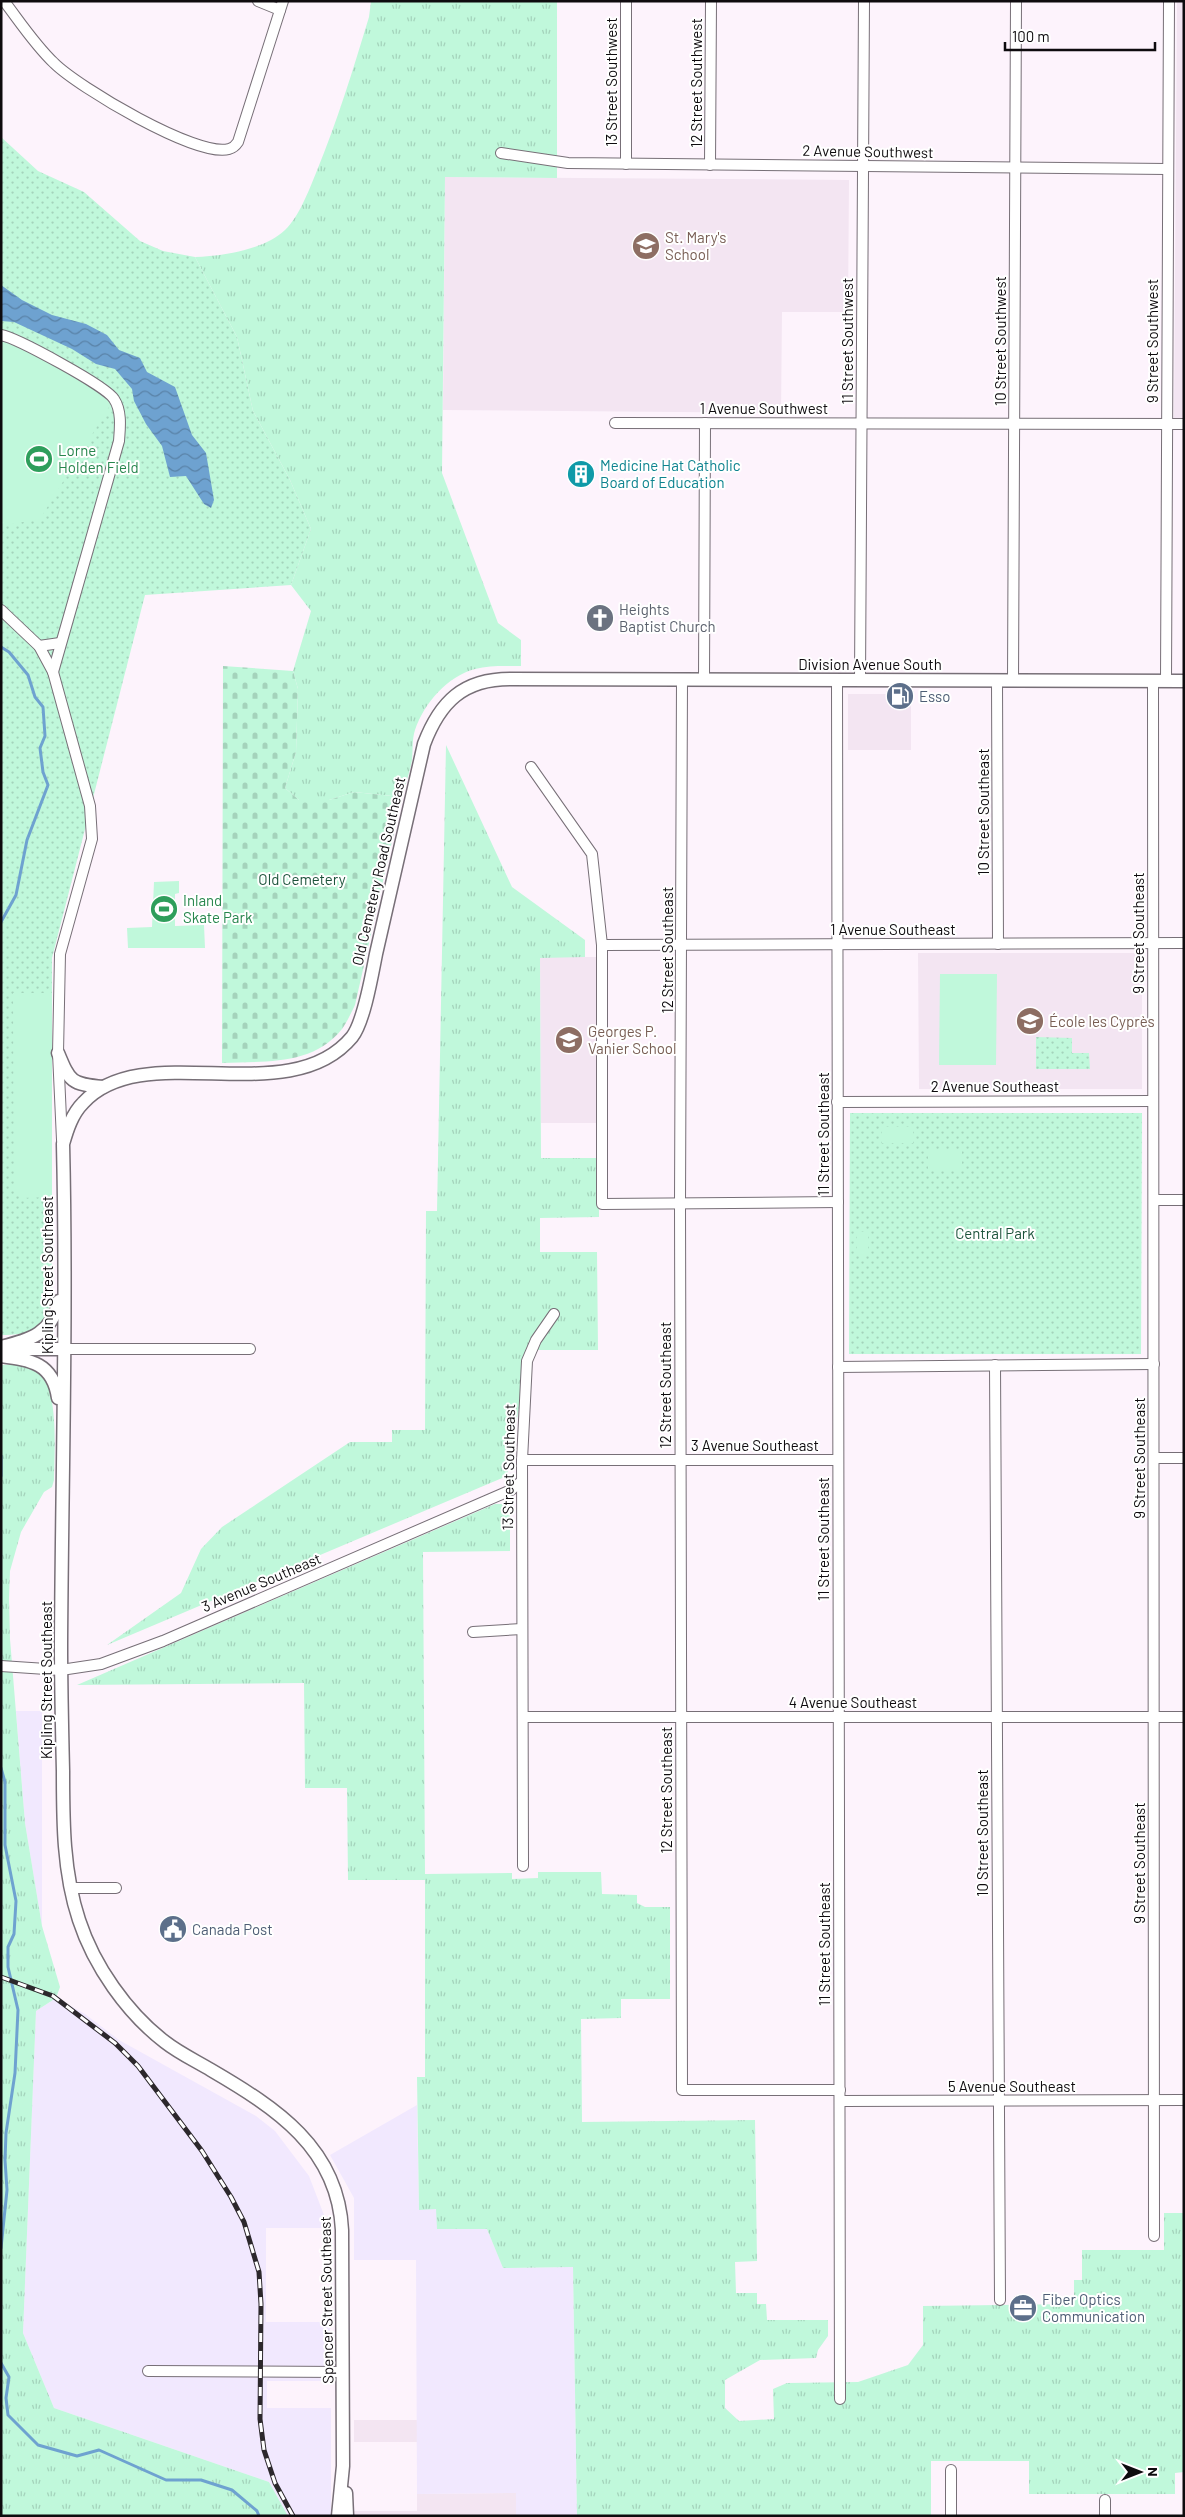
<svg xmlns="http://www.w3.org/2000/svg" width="1185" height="2517" viewBox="0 0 1185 2517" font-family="Barlow,sans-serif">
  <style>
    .built { fill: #f3e5f2 }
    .industrial { fill: #f1e8fe }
    .grass { fill: url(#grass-tufts) }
    .cemetery { fill: url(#cemetery-stones) }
    .park { fill: url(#park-dots) }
    .garden { fill: #c0f8db }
    .water { fill: url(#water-waves) }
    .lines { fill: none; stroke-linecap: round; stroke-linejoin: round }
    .stream { stroke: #6ea2d0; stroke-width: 3 }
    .minor-casing { stroke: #776f77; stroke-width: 12 }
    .tertiary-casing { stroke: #776f77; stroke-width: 15 }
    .minor { stroke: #fff; stroke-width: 10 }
    .tertiary { stroke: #fff; stroke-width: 12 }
    .rail-casing { stroke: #2c282c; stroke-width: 5 }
    .rail { stroke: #fff; stroke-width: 3; stroke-dasharray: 9; stroke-linecap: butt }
    .labels { text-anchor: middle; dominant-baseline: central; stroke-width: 4; stroke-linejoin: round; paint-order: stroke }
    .street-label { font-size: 15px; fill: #0e0b0e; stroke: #fff }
    .education-label { font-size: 15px; fill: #785e54; stroke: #fff; text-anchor: start }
    .leisure-label { font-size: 15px; fill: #27864d; stroke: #fff; text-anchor: start }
    .culture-label { font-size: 15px; fill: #0d838f; stroke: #fff; text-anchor: start }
    .worship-label { font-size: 15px; fill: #5b616d; stroke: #fff; text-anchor: start }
    .service-label { font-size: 15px; fill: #4e5e75; stroke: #fff; text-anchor: start }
    .park-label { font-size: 15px; fill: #1d543c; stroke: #fff }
  </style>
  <defs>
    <pattern id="grass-tufts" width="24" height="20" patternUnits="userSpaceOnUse" patternTransform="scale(1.25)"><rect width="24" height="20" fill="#c0f8db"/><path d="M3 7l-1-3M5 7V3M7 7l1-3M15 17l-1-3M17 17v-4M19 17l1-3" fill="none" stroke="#a4d3bb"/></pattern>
    <pattern id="cemetery-stones" width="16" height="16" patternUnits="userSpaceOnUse" patternTransform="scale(1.25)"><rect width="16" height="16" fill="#c0f8db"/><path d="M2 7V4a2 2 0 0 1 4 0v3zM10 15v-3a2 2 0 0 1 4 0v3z" fill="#a4d3bb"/></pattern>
    <pattern id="park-dots" width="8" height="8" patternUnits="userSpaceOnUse" patternTransform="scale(1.25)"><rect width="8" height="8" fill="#c0f8db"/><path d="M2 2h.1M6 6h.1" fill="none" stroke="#a4d3bb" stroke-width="1.8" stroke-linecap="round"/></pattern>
    <pattern id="water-waves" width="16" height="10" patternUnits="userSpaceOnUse" patternTransform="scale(1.25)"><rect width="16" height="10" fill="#6ea2d0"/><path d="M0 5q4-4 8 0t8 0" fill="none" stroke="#5982a7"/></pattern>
  </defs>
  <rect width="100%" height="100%" fill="#fdf3fc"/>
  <g class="built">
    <polygon points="1177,1 1184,1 1184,419 1174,419"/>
    <polygon points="445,177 849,180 848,312 782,312 781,413 443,410"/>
    <rect x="848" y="694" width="63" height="56"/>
    <polygon points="918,953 1142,953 1142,1089 919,1089"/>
    <polygon points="540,957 597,957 598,1123 541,1123"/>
    <rect x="354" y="2420" width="63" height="22"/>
    <polygon points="516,2493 516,2516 354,2516 354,2511 417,2511 417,2494"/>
  </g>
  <g class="industrial">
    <polygon points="16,1711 42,1711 42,1926 25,1823"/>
    <polygon points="56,1998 85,2014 119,2040 256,2116 275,2131 309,2176 329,2228 266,2228 266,2322 330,2322 330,2381 267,2381 267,2408 331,2408 331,2516 288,2516 269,2482 54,2408 23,2333 36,2011"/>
    <polygon points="417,2105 419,2209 436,2209 487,2229 503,2268 573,2267 577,2516 516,2516 516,2493 417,2494 416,2260 354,2260 354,2198 330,2155"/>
  </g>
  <g class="grass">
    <path d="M 371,1 L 557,1 L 557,178 L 445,177 L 442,473 L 498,623 L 521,640 L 521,666 C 506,666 490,665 475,669 C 448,676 424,703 415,730 C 412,739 413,750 412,760 C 410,772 405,785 402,797 L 354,792 L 329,800 L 299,800 L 285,788 L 296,752 L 298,689 L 293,671 L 311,611 L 291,585 L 311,529 L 290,480 L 253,411 L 237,337 L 195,257 C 222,256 264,250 285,230 C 299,217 309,190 316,173 C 337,122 353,70 369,17 Z"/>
    <polygon points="446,745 512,887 585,940 585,957 540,958 541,1158 599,1158 599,1217 540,1218 540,1252 597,1252 598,1350 529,1350 507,1476 107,1645 181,1593 201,1549 222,1527 350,1442 392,1442 392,1430 425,1430 426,1211 437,1211"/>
    <path d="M 1,1365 C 10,1365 24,1363 32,1366 C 61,1376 54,1455 54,1480 L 52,1487 L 44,1492 L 21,1532 L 10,1571 L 9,1598 L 10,1639 L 25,1823 L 42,1926 L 60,1987 L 56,1998 L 36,2011 L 23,2333 L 54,2408 L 269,2482 L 288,2516 L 1,2516 Z"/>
    <polygon points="495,1504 510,1504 510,1551 423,1552 425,1874 512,1873 512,1879 538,1878 538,1872 601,1872 602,1894 637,1895 637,1903 645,1907 670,1907 670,1999 621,1999 621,2018 581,2019 582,2122 755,2120 757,2261 735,2262 736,2293 757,2293 757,2304 766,2304 767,2320 828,2320 828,2336 818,2350 816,2358 760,2360 725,2380 725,2408 739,2421 774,2419 773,2389 787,2383 858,2382 908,2365 923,2345 923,2306 1074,2304 1074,2280 1082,2280 1082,2250 1164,2250 1164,2213 1184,2213 1184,2472 1175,2473 1175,2494 1029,2494 1029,2461 931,2461 931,2516 577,2516 573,2267 503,2268 487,2229 437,2229 436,2209 419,2210 417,2077 425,2077 425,1880 348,1880 347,1788 305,1788 304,1683 77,1685"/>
  </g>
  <path class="cemetery" d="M 223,666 L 293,671 L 298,689 L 296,752 L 285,788 L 299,800 L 329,800 L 354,792 L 402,797 L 355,1005 C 351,1013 347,1022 342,1029 C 313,1066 264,1061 222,1063 Z"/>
  <g class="park">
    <path d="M 1,137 L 38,171 L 84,192 L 140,241 L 163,251 L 195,257 L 237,337 L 253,411 L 290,480 L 311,529 L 291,585 L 145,595 L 52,958 L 52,1298 C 47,1330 30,1335 1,1335 Z"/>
    <polygon points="1036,1037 1072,1038 1072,1053 1089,1053 1090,1069 1036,1069"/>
    <polygon points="850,1113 1142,1113 1141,1354 849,1354"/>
  </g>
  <g class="garden">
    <polygon points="1,336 9,337 114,399 40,519 1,526"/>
    <polygon points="179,881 179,893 175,894 175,926 204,925 205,948 128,948 127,928 152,927 154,882"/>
    <polygon points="940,974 997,974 996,1065 939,1065"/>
    <polygon points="13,993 52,993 52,1197 21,1198 14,1189"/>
    <rect x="882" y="1127" width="31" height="16"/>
    <rect x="928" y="1149" width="34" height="20"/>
    <rect x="857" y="1232" width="11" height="24"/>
  </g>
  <polygon class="water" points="1,285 22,300 52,315 86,324 107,335 119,350 140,358 147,372 175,387 192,435 206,453 214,500 211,508 204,504 186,476 170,477 162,446 146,424 134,401 132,389 115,369 96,364 72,349 14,322 1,321"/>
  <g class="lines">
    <g class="stream">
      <polyline points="1,647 9,652 28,675 35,697 43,707 45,736 40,748 43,772 48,785 27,840 16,895 1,922"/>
      <polyline points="1,1456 1,1476"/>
      <polyline points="1,1768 5,1782 5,1845 16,1901 14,1934 8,1947 8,1967 18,2010 15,2073 6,2133 5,2160 7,2190 1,2248"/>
      <polyline points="1,2363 9,2377 6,2398 8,2415 38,2445 77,2456 99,2450 166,2480 201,2480 232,2490 257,2511 259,2516"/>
    </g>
    <defs>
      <g id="minor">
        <path d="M 4,1 C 20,22 35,45 54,63 C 78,87 197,158 229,149 C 233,148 236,145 238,142 L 283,1"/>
        <polyline points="258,1 280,10"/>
        <polyline points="501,153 568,163 1167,169"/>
        <polyline points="626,164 626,1"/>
        <polyline points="710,165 711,1"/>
        <path d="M 1,335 C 17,338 106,386 114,399 C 122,411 120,428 119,441 L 53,672"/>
        <polyline points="615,423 1184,424"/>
        <polyline points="1,610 39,646 53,672 90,806 92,839 60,954 58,1053 62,1140"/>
        <polyline points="39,646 60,643"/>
        <polyline points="682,680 680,1203 682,2090 840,2090"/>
        <polyline points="704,680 705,423"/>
        <polyline points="837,680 840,2399"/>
        <polyline points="860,680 864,1"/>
        <polyline points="997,681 998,944"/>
        <polyline points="1013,681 1016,1"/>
        <polyline points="1153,681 1154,2236"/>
        <polyline points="1166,681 1169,1"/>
        <polyline points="531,767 592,854 602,945 602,1204 838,1202"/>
        <polyline points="602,945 1184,943"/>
        <polyline points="837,1102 1153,1101"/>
        <polyline points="1154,1200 1184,1200"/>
        <polyline points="63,1349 250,1349"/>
        <polyline points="995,1365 1000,2300"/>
        <polyline points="838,1367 1154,1364"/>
        <polyline points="1154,1458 1184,1458"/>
        <polyline points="522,1460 838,1460"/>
        <polyline points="473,1632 522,1629"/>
        <polyline points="1,1666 61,1670 101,1664 163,1641 511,1490 522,1481"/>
        <polyline points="523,1717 1184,1717"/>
        <polyline points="523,1866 522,1460 527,1361 536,1340 554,1314"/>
        <polyline points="71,1888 116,1888"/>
        <polyline points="840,2101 1184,2100"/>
        <polyline points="148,2371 343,2372"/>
        <polyline points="951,2516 951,2470"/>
        <polyline points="1105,2516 1105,2500"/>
      </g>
      <g id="tertiary">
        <path d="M 58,1053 C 70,1082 71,1084 103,1087"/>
        <path d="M 1,1347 C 32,1339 51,1334 59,1301"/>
        <polyline points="13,1349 63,1349"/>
        <path d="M 1,1356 C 31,1360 53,1363 58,1398"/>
        <polyline points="346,2493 347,2516"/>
        <path d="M 338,2516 L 343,2466 L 342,2230 C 338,2148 276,2108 211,2070 C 196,2061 179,2053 165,2042 C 127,2013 94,1966 79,1920 C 63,1872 63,1821 63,1771 C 62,1729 61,1687 61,1644 C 62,1478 67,1310 63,1144 C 67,1130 72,1114 83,1103 C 144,1036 289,1113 352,1037 C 364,1022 372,974 376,954 C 392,884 408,814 424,744 C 440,702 463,679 510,679 L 1184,681"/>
      </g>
    </defs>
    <use href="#minor" class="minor-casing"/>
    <use href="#tertiary" class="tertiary-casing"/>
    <use href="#minor" class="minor"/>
    <use href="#tertiary" class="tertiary"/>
    <defs>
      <polyline id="rail" points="1,1977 53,1996 115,2043 138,2066 202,2151 231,2197 244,2222 259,2272 261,2304 260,2419 264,2450 275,2483 293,2516"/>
    </defs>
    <use href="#rail" class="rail-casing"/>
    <use href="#rail" class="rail"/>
  </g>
  <defs>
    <symbol id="school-disc" viewBox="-11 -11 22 22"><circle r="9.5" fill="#8d6e63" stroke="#fff"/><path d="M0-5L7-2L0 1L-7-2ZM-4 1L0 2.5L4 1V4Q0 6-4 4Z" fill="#fff"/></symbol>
    <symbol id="stadium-disc" viewBox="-11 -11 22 22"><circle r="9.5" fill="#2e9e5b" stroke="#fff"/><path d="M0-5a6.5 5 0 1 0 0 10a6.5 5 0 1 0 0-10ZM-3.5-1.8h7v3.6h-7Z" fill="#fff"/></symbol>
    <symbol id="building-disc" viewBox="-11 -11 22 22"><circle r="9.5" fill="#0f9aa8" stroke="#fff"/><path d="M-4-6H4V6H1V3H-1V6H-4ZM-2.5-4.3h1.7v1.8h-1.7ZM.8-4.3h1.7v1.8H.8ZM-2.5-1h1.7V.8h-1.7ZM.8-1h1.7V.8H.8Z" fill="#fff"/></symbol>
    <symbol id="church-disc" viewBox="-11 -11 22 22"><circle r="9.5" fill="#6b7280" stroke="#fff"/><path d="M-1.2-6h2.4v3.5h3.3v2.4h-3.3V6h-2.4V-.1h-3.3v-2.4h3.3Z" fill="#fff"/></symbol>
    <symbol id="fuel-disc" viewBox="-11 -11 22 22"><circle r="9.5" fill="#5c6f8a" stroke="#fff"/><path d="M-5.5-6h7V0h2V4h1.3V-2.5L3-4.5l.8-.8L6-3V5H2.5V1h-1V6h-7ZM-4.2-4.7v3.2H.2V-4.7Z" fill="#fff"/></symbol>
    <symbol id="civic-disc" viewBox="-11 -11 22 22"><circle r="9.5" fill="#5c6f8a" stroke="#fff"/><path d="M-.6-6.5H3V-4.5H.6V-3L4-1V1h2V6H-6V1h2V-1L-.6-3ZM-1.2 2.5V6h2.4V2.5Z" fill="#fff"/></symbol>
    <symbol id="office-disc" viewBox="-11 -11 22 22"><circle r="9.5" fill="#5c6f8a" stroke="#fff"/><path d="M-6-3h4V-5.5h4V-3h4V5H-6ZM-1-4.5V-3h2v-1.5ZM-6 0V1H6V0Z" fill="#fff"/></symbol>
  </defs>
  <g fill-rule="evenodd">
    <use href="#school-disc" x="630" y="230" width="32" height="32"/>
    <use href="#stadium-disc" x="23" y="443" width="32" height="32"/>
    <use href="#building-disc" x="565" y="458" width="32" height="32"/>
    <use href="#church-disc" x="584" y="602" width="32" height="32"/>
    <use href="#fuel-disc" x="884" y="680" width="32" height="32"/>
    <use href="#stadium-disc" x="148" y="893" width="32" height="32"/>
    <use href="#school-disc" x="1014" y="1005" width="32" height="32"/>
    <use href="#school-disc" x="553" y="1024" width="32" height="32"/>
    <use href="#civic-disc" x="157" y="1913" width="32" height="32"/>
    <use href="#office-disc" x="1007" y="2292" width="32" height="32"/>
  </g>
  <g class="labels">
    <g class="street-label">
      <text transform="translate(611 82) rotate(-90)">13 Street Southwest</text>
      <text transform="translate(696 83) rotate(-90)">12 Street Southwest</text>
      <text transform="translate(868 151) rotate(1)">2 Avenue Southwest</text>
      <text transform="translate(847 341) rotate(-90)">11 Street Southwest</text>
      <text transform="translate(1000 341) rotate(-90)">10 Street Southwest</text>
      <text transform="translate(1152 341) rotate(-90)">9 Street Southwest</text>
      <text x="764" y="408">1 Avenue Southwest</text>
      <text x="870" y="664">Division Avenue South</text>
      <text transform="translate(983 812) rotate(-90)">10 Street Southeast</text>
      <text transform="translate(378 871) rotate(-77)">Old Cemetery Road Southeast</text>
      <text x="893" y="929">1 Avenue Southeast</text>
      <text transform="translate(1138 933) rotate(-90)">9 Street Southeast</text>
      <text transform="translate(667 950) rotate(-90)">12 Street Southeast</text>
      <text x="995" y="1086">2 Avenue Southeast</text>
      <text transform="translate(823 1134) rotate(-90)">11 Street Southeast</text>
      <text transform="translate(47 1275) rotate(-90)">Kipling Street Southeast</text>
      <text transform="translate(665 1385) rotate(-90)">12 Street Southeast</text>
      <text x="755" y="1445">3 Avenue Southeast</text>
      <text transform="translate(1139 1458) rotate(-90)">9 Street Southeast</text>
      <text transform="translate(508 1467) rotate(-89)">13 Street Southeast</text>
      <text transform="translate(823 1539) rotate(-90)">11 Street Southeast</text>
      <text transform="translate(261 1582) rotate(-23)">3 Avenue Southeast</text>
      <text transform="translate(46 1680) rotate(-90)">Kipling Street Southeast</text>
      <text x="853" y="1702">4 Avenue Southeast</text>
      <text transform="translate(666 1790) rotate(-90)">12 Street Southeast</text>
      <text transform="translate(982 1833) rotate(-90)">10 Street Southeast</text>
      <text transform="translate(1139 1863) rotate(-90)">9 Street Southeast</text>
      <text transform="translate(824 1944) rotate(-90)">11 Street Southeast</text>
      <text x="1012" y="2086">5 Avenue Southeast</text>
      <text transform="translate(326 2300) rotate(-91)">Spencer Street Southeast</text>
    </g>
    <g class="education-label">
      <text x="665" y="237">St. Mary's<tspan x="665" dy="17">School</tspan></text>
      <text x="1049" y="1021">École les Cyprès</text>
      <text x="588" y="1031">Georges P.<tspan x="588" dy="17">Vanier School</tspan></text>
    </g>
    <g class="leisure-label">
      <text x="58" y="450">Lorne<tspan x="58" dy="17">Holden Field</tspan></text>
      <text x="183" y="900">Inland<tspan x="183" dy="17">Skate Park</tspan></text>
    </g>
    <g class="culture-label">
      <text x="600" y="465">Medicine Hat Catholic<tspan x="600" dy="17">Board of Education</tspan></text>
    </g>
    <g class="worship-label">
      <text x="619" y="609">Heights<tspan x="619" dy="17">Baptist Church</tspan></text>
    </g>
    <g class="service-label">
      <text x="919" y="696">Esso</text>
      <text x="192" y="1929">Canada Post</text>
      <text x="1042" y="2299">Fiber Optics<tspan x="1042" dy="17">Communication</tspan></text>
    </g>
    <g class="park-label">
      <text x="302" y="879">Old Cemetery</text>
      <text x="995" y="1233">Central Park</text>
    </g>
  </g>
  <rect width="1185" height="2517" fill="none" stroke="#0e0b0e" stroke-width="5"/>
  <g transform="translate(1140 2472) rotate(90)" stroke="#ffffff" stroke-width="4" paint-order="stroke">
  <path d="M0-4L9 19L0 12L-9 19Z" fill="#0e0b0e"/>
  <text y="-8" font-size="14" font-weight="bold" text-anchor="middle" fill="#0e0b0e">N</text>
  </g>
  <path d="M1005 42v8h150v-8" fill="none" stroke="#0e0b0e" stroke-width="2.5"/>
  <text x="1012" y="42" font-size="15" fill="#0e0b0e" stroke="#ffffff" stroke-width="4" paint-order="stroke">100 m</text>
</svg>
